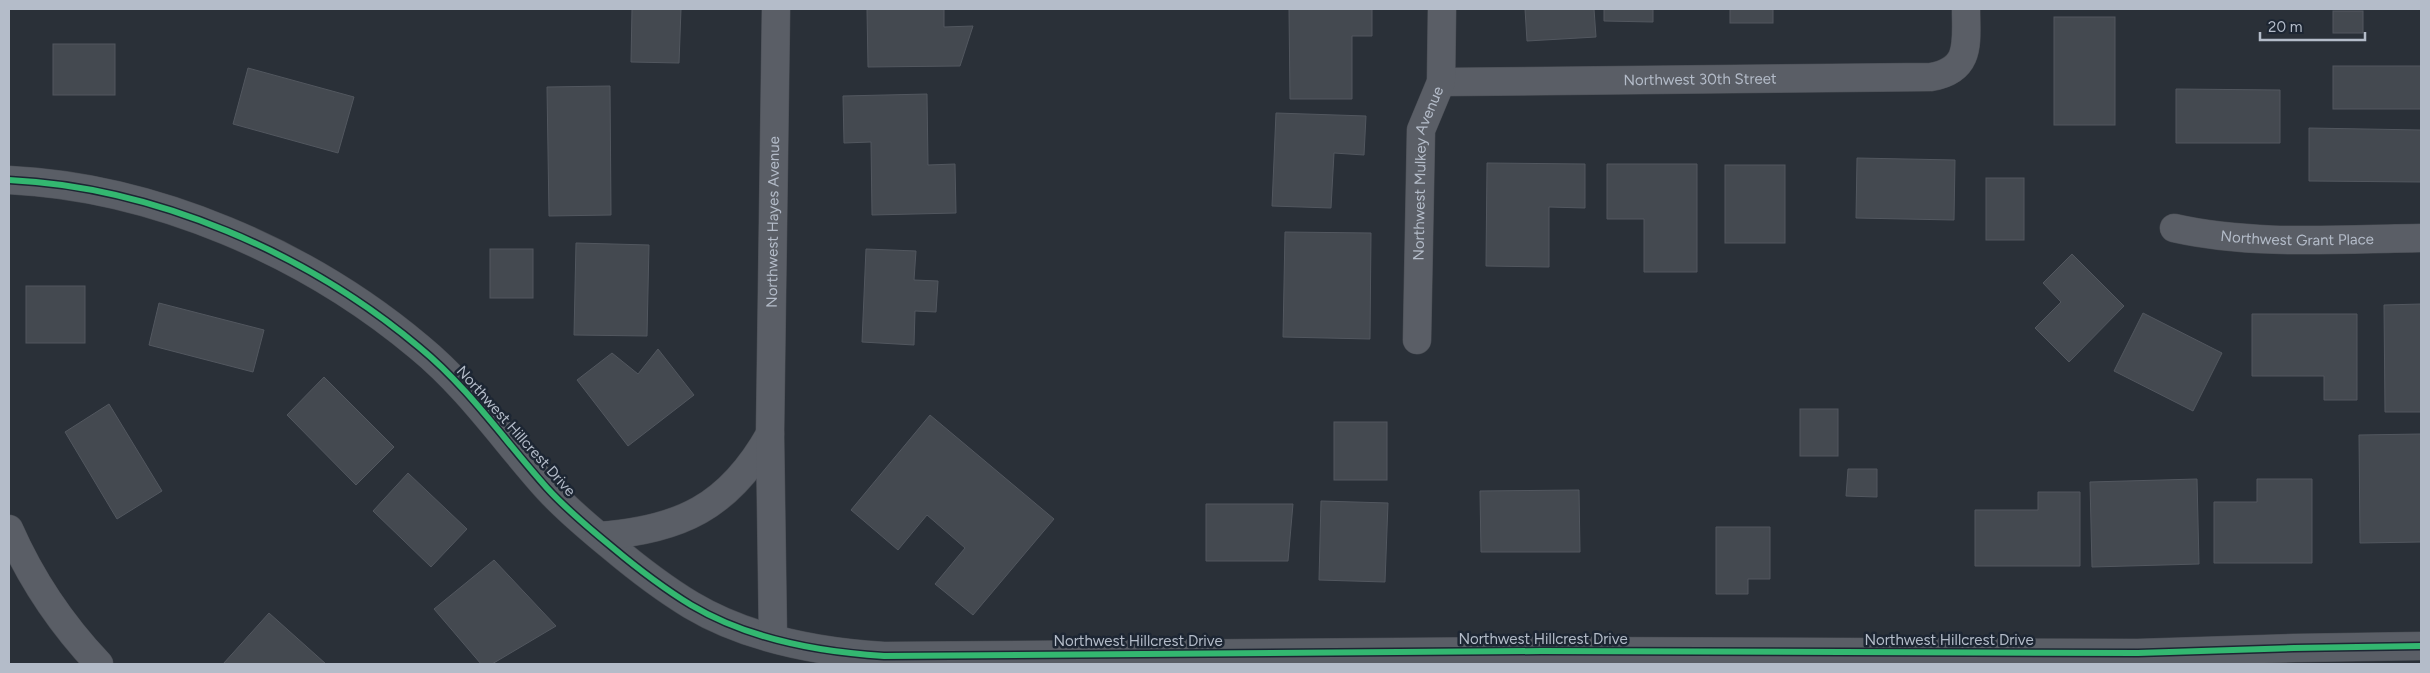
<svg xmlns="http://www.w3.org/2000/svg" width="2430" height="673" viewBox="0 0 2430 673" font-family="Figtree,sans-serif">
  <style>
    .building { fill: #444950; stroke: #52575f }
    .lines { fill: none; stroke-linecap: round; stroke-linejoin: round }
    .minor-casing { stroke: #484c53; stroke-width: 29 }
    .minor { stroke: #5a5e66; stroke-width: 28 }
    .cycleway-casing { stroke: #1d2633; stroke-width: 9 }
    .cycleway { stroke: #33b770; stroke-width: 6 }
    .labels { text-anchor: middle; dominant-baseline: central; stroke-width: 5; stroke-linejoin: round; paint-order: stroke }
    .street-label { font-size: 15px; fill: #b4bcc9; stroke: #1d2633 }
  </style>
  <rect width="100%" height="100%" fill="#2a3038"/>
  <g class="building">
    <polygon points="632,9 681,9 679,63 631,62"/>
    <polygon points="867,9 944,9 944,27 973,26 960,66 868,67"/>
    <polygon points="1289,9 1372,9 1372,36 1352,36 1352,99 1290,99"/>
    <polygon points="1525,9 1594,9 1596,37 1527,41"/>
    <polygon points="1604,9 1653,9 1653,22 1604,21"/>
    <rect x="1730" y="9" width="43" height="14"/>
    <rect x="2333" y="11" width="30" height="22"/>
    <rect x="2054" y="17" width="61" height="108"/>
    <rect x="53" y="44" width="62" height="51"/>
    <rect x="2333" y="66" width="88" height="43"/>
    <polygon points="248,68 354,97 338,153 233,124"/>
    <polygon points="610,86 611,215 549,216 547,87"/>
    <polygon points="2176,89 2280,90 2280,143 2176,143"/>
    <polygon points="927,94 928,165 955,164 956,213 872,215 871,142 844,143 843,96"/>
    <polygon points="1276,113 1366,116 1364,155 1334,153 1331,208 1272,206"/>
    <polygon points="2309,128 2421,130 2421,182 2309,181"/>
    <polygon points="1857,158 1955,160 1954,220 1856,218"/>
    <polygon points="1487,163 1585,164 1585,208 1549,207 1549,267 1486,266"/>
    <polygon points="1607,164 1697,164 1697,272 1644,272 1644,219 1607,219"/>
    <rect x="1725" y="165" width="60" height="78"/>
    <rect x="1986" y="178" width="38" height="62"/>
    <polygon points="1285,232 1371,233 1370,339 1283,337"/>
    <polygon points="576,243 649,245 647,336 574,335"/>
    <rect x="490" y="249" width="43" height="49"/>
    <polygon points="866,249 916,251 914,280 938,281 936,312 915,311 914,345 862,342"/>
    <polygon points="2072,254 2124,306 2069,362 2035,328 2061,302 2043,283"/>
    <rect x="26" y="286" width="59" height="57"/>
    <polygon points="159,303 264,330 253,372 149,345"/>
    <polygon points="2421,304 2421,412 2385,412 2384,305"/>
    <polygon points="2143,313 2222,353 2193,411 2114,371"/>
    <polygon points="2252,314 2357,314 2357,400 2324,400 2324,376 2252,376"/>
    <polygon points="658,349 694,395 628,446 577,380 612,353 638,374"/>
    <polygon points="324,377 394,447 356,485 287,415"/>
    <polygon points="109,404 162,491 117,519 65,432"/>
    <rect x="1800" y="409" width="38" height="47"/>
    <polygon points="930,415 1054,519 973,615 935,584 965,548 927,515 898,550 851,510"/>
    <rect x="1334" y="422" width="53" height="58"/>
    <polygon points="2421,434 2421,542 2360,543 2359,435"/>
    <polygon points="1848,469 1877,469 1877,497 1846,496"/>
    <polygon points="408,473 467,529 431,567 373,511"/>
    <polygon points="2197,479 2199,564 2092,567 2090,482"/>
    <polygon points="2257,479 2312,479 2312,563 2214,563 2214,502 2257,502"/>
    <polygon points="1579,490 1580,552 1481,552 1480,491"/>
    <polygon points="2038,492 2080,492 2080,566 1975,566 1975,510 2038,510"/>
    <polygon points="1321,501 1388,503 1385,582 1319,580"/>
    <polygon points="1206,504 1293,504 1288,561 1206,561"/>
    <polygon points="1716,527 1770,527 1770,579 1748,579 1748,594 1716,594"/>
    <polygon points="494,560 556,626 492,664 481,664 434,609"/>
    <polygon points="269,613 326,664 223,664"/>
  </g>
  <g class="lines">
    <defs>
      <g id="minor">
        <path id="s1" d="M 1441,82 L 1931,77 C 1972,70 1966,42 1966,9"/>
        <path d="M 9,180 C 155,187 307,253 419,347 C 469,388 504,440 547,488 C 566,509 590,529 612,547 C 637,568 663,588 691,605 C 748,639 819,652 884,656 L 1541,651 L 2138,653 L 2294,648 L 2421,646"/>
        <path id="s2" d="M 2174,228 C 2254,246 2339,239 2421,238"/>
        <path id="s3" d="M 1417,340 L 1421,130 L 1441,82 L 1442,9"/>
        <path d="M 9,529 C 31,579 62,625 99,664"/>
        <path d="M 599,536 C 680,530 729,507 770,434"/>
        <path id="s4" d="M 773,638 L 770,434 L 776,9"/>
      </g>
    </defs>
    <use href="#minor" class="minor-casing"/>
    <use href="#minor" class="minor"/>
    <defs>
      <path id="cycleway" d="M 9,180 C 155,187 307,253 419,347 C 469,388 504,440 547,488 C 566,509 590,529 612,547 C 637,568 663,588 691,605 C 748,639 819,652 884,656 L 1541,651 L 2138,653 L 2294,648 L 2421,646"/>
    </defs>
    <use href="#cycleway" class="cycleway-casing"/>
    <use href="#cycleway" class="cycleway"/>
  </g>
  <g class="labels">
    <g class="street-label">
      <text stroke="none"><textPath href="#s1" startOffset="259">Northwest 30th Street</textPath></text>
      <text stroke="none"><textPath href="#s3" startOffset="168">Northwest Mulkey Avenue</textPath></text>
      <text stroke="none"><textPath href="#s4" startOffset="416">Northwest Hayes Avenue</textPath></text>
      <text stroke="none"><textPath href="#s2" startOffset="124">Northwest Grant Place</textPath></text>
      <text transform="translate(516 431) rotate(48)">Northwest Hillcrest Drive</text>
      <text x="1543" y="639">Northwest Hillcrest Drive</text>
      <text x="1949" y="640">Northwest Hillcrest Drive</text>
      <text x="1138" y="641">Northwest Hillcrest Drive</text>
    </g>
  </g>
  <rect width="2430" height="673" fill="none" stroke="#b4bcc9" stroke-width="20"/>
  <path d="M2260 32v8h105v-8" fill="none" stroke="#b4bcc9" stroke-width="2.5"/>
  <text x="2268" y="32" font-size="15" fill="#b4bcc9" stroke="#1d2633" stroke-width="4" paint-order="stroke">20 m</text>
</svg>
